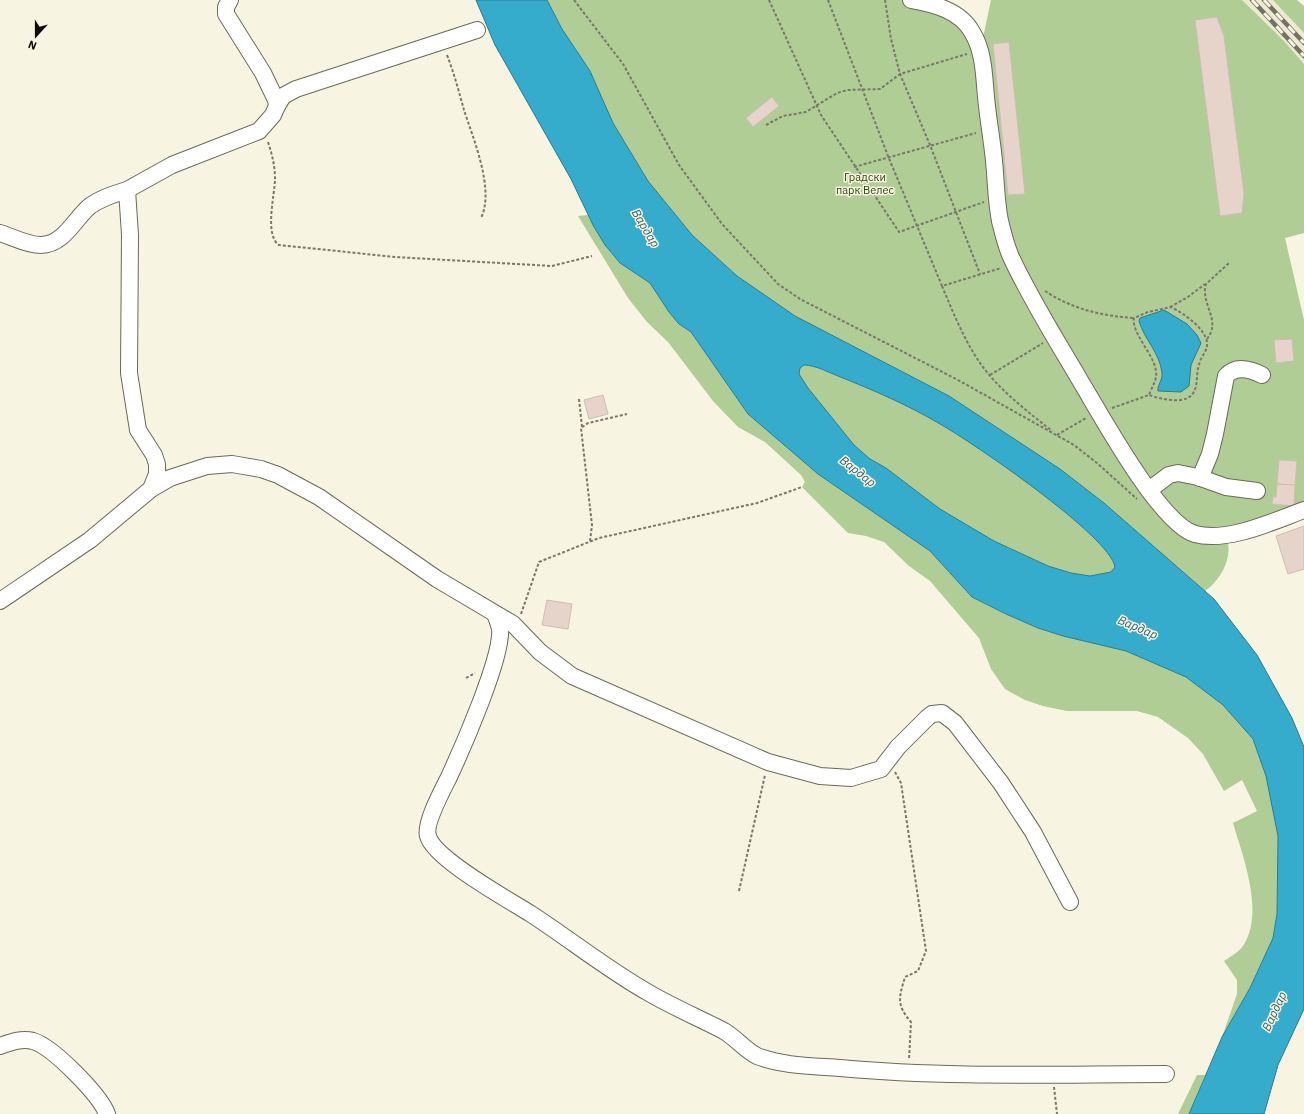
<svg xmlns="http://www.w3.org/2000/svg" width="1304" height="1114" viewBox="0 0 1304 1114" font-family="'IBM Plex Sans',sans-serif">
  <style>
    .built { fill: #eeead0 }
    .green { fill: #afcd94 }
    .water { fill: #35accc; stroke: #297c91; fill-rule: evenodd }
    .building { fill: #e6d4cb; stroke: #cfbdb5 }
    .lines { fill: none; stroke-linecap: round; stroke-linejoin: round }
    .minor-casing { stroke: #6b6959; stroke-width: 18 }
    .path { stroke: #79776c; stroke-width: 2; stroke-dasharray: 3 2; stroke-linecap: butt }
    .minor { stroke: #fff; stroke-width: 16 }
    .rail-casing { stroke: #737267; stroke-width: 4.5 }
    .rail { stroke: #f7f4e2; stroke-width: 3; stroke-dasharray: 9; stroke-linecap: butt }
    .labels { text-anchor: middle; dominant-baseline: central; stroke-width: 3; stroke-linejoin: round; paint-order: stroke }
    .park-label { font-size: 11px; fill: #2d460f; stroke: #f7f4e2 }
    .water-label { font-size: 12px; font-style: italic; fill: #305f6e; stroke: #f7f4e2 }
  </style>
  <rect width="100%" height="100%" fill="#f7f4e2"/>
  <polygon class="built" points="1242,0 1273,0 1289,15 1304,33 1304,64 1284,41"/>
  <g class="green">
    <path d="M 547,0 L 935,0 L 983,38 L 991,0 L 1242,0 L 1284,41 L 1304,64 L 1304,233 L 1285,238 L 1304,320 L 1304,510 L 1227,540 C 1233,558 1220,581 1205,591 L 1104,503 L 1060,469 L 949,396 L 795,316 L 737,276 L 692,235 L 648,181 L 613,123 L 590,71 L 562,29 Z"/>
    <polygon points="1273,0 1297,0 1304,6 1304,33"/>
    <path d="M 588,215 L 605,245 L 620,263 L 650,283 L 679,324 L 691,332 L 748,414 L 818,474 L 930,551 L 972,597 L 1006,614 L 1038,628 L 1063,636 L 1126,651 L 1186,677 L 1223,705 L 1253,739 L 1266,776 L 1278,836 L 1277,914 L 1273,938 L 1250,988 L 1222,1037 L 1237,994 L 1237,980 L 1224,961 C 1230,957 1239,952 1243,946 C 1265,913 1243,857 1233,823 L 1257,811 L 1242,780 L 1224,791 L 1203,754 L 1188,738 L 1158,717 L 1137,711 L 1067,711 L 1043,706 L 1025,700 L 1005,689 L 991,669 L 979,638 L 930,581 L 909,566 L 884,542 L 866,536 L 848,533 L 802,487 L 805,482 L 801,475 L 765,442 L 738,427 L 713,401 L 668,342 L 647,322 L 628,298 L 578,216 Z"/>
    <path d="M 804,365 C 815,365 828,372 838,376 C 873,390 908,405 940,424 C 972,442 1110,535 1115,567 L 1111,572 L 1090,576 L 1071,573 L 1048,566 L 994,541 L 940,509 L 886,468 L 870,459 L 854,445 L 808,388 L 799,374 L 800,368 Z"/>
    <polygon points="1197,1075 1205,1075 1189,1114 1178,1114"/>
  </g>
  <g class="water">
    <path d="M 476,0 L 547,0 L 562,29 L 590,71 L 613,123 L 648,181 L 692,235 L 737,276 L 795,316 L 949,396 L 1060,469 L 1104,503 L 1214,599 L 1257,655 L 1292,718 L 1304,747 L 1304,1009 L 1278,1065 L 1264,1114 L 1189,1114 L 1222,1037 L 1250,988 L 1273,938 L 1277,914 L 1278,836 L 1266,776 L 1253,739 L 1223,705 L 1186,677 L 1126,651 L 1063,636 L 1038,628 L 1006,614 L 972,597 L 930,551 L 818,474 L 748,414 L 691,332 L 679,324 L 669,312 L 650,283 L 620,263 L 605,245 L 594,227 L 571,179 L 495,45 ZM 804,365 C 815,365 828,372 838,376 C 873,390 908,405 940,424 C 972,442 1110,536 1115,567 L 1111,572 L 1090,576 L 1071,573 L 1048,566 L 994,541 L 940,509 L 886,468 L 870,459 L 854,445 L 808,388 L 799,374 L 800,368 Z"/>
    <path d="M 1164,310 L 1187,324 L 1197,335 L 1201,343 L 1191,365 L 1189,386 L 1181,392 L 1158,391 C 1157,385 1163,380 1162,373 C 1160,353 1144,339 1139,321 L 1140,318 Z"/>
  </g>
  <g class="building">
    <polygon points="1217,17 1224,36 1244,194 1242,213 1220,216 1195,20"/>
    <polygon points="1009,42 1025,194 1008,195 993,44"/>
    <polygon points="772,97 779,106 753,127 746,118"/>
    <polygon points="1292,339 1294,361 1276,363 1274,340"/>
    <polygon points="603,395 608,414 589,419 584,400"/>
    <polygon points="1279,460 1297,461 1295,485 1277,484"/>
    <polygon points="1277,484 1295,485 1294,506 1272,504 1273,497 1276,497"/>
    <polygon points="1304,526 1304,569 1288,574 1276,536"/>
    <polygon points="547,600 572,604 568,629 542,625"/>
  </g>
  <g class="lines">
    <defs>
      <g id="minor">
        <path d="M 911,0 C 933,4 960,10 972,32 C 984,51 984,76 986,97 C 988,119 992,140 994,161 C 996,181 996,201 1000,221 C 1003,233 1006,246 1011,257 C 1031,300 1057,341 1081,382 C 1101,415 1160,524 1195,534 C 1227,543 1274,521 1304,510"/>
        <polyline points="277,106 283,96 296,89 477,30"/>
        <polyline points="127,190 172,165 259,131 273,115 277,106 276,100 263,73 226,14 226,7 230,0"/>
        <path d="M 0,233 C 13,237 27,245 41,245 C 64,245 75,218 90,206 C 101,198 114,194 127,190 L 130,235 L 129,373 L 138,430 L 154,455 L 157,464 L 157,474 L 151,489"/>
        <path d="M 1200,478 L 1210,454 L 1215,434 L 1226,376 C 1236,365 1250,369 1262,375"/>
        <polyline points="1149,490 1169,475 1178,473 1198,477 1226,487 1257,491"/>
        <polyline points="0,601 90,540 151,489 170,478 207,466 232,464 261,469 278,475 319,497 437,579 513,624 540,652 572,676 768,762 820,776 851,778 881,769 898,747 927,718 932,714 942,713 955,723 1001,783 1033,832 1070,902"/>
        <path d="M 495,614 C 497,619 499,624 500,629 C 503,656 462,749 449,777 C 443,789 424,824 428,836 C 434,859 509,900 531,914 C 571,940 608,970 649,993 C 673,1007 699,1018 724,1031 C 736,1038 745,1050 757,1056 C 782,1066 814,1066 840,1068 C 948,1078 1058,1074 1166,1074"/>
        <path d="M 0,1046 C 11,1042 22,1038 33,1041 C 53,1047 100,1095 107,1114"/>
      </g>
    </defs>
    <use href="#minor" class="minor-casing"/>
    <g class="path">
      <polyline points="574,0 623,64 679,165 722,224 778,284 800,299 958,380 1074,445 1097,463 1137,499"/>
      <polyline points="769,0 821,115 899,232 984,202"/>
      <polyline points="828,0 888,156 942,286 1001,268"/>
      <polyline points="885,0 891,39 900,74 930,145 980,274"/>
      <path d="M 447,55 C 454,73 459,92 464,110 C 473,138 495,190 481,218"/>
      <polyline points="766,125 783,116 806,112 837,93 847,90 880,89 900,74 967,54"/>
      <path d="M 268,142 C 272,154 275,166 275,179 C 275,194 264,235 279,245 L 395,257 L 552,266 L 592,256"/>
      <polyline points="854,167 976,133"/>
      <path d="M 942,286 C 953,312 964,340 980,363 C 999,390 1027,411 1052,431"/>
      <path d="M 1045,291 C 1072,309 1102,316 1134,318"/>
      <polyline points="1170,307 1188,297 1205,284"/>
      <path d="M 1207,339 C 1222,320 1200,304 1206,284 L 1229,263"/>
      <polyline points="990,375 1043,343"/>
      <polyline points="579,399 582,427"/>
      <path d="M 1112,408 L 1149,395 C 1151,389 1155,383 1156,377 C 1159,358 1131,335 1134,318 L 1148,312 L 1171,307 C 1183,313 1209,330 1207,346 C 1206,353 1200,358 1199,365 C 1196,373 1198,382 1195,389 C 1190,407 1161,399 1149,395"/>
      <polyline points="1057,435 1086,418"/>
      <polyline points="590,541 592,525 581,428 588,423 627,414"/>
      <polyline points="521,614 539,562 599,538 757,503 802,487"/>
      <polyline points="466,678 475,673"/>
      <path d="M 895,772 L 901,783 L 926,951 L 918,971 L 905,977 C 899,997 896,1005 911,1022 L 909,1060"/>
      <polyline points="739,891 765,775"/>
      <polyline points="1054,1087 1057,1114"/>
    </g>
    <use href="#minor" class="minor"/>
    <defs>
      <g id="rail">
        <polyline points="1252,0 1304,56"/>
        <polyline points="1264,0 1304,43"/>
      </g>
    </defs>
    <use href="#rail" class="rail-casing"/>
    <use href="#rail" class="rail"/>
  </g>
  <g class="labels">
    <g class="park-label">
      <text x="865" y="177">Градски<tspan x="865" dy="13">парк Велес</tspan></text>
    </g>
    <g class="water-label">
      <text transform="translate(646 228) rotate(59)">Вардар</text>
      <text transform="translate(858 471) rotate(38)">Вардар</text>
      <text transform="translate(1138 627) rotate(23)">Вардар</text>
      <text transform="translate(1274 1011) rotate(-65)">Вардар</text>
    </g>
  </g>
  <g transform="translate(36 36) rotate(201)" stroke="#f7f4e2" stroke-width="3" paint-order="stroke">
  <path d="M0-3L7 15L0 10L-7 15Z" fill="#0d0c07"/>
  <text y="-6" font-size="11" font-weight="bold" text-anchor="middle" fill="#0d0c07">N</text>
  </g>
</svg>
